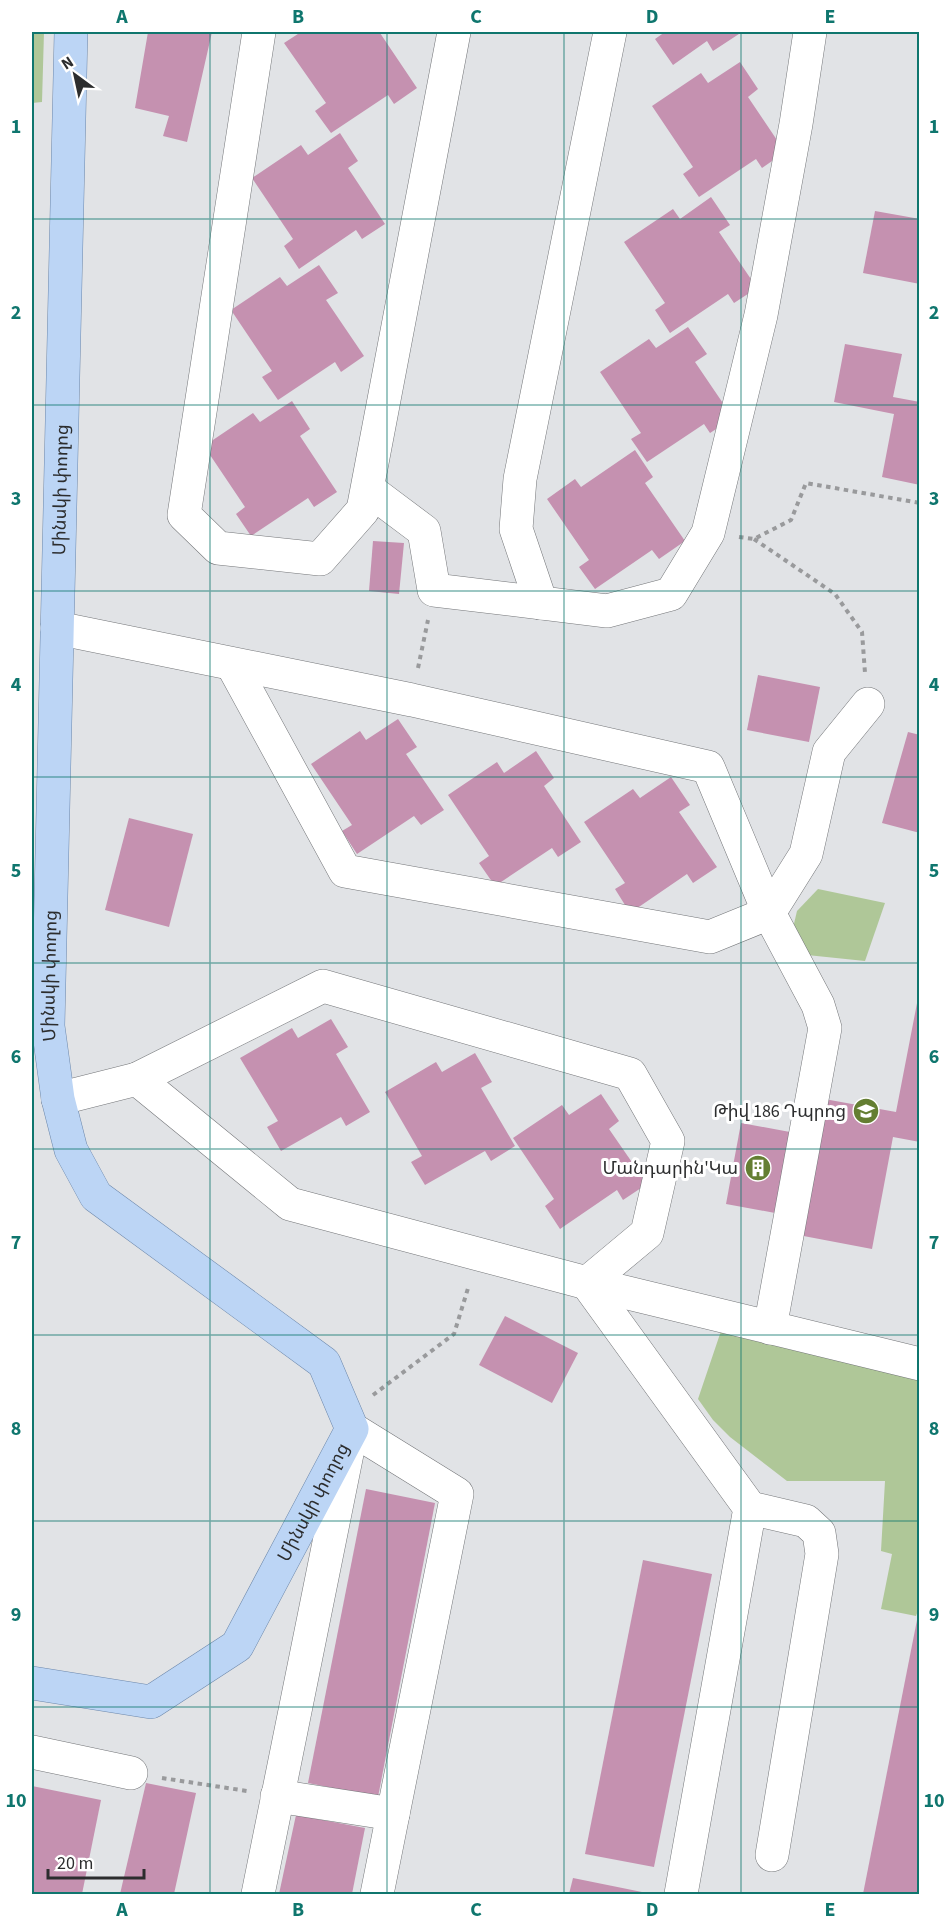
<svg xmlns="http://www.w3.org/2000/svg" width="951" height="1926" viewBox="0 0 951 1926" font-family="'Source Sans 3','Noto Sans Armenian',sans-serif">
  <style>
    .green { fill: #afc798 }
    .building { fill: #c591b0 }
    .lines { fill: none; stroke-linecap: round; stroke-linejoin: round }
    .minor-casing { stroke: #747679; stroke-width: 34 }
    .major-casing { stroke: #6d88ab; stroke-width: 34 }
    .path { stroke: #999a9c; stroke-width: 4; stroke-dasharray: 4.5 4.5; stroke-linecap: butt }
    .minor { stroke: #fff; stroke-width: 33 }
    .major { stroke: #bcd5f5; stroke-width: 33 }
    .grid { fill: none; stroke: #0f766e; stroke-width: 1.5; stroke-opacity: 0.55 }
    .labels { text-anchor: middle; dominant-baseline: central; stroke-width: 6; stroke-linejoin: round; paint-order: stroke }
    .street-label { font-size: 18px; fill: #2c2d2e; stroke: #fff }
    .poi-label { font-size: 18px; fill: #2c2d2e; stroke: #fff; text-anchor: end }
    .neatline { fill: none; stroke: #0f766e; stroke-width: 2 }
    .grid-label { font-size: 20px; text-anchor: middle; font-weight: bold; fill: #0f766e }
  </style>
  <rect width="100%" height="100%" fill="#e1e3e6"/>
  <g class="green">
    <polygon points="32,32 44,32 42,102 32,103"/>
    <polygon points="818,889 885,903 865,961 807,955 793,928 797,911"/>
    <polygon points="721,1331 919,1375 920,1605 916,1616 881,1609 892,1554 881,1551 885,1481 787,1481 730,1437 713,1420 698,1399"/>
  </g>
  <g class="building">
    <polygon points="148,32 212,32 187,142 163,136 169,116 135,108"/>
    <polygon points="301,32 382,32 380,33 417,88 394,104 388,95 331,133 315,111 326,103 284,43"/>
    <polygon points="665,32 742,32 713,51 707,41 673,65 655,39"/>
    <polygon points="740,62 758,89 748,97 785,152 762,168 756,159 699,197 683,174 693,167 652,106 701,73 708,83"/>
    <polygon points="340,133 358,161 348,168 385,224 362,239 356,230 299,269 284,246 293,239 252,178 301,145 308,155"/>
    <polygon points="711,197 730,225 719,232 757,288 734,303 728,294 670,333 655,310 665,303 624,242 673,209 680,219"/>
    <polygon points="875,211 920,219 920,284 863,273"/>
    <polygon points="319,265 338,293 326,300 364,356 341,372 335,362 278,400 262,377 272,371 231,310 280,277 287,286"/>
    <polygon points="688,327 707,354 695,362 733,418 710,433 704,424 647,462 631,439 641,433 600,372 649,339 656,348"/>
    <polygon points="845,344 902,354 893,397 920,402 920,485 882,477 894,414 834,402"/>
    <polygon points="292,401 310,429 300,436 337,492 314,507 308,498 251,536 236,514 245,507 204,446 253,413 260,422"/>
    <polygon points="635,450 653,477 645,483 685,541 659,559 652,550 595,589 579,567 589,560 547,499 575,479 581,487"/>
    <polygon points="373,541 404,543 399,594 369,591"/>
    <polygon points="758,675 820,687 809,742 747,730"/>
    <polygon points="398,719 417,747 406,754 444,810 421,825 414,816 357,854 342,831 352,825 311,764 360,731 366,740"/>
    <polygon points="908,732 920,735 920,833 882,823"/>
    <polygon points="536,751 554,778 544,786 581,842 558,857 552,848 495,886 479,863 489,856 448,795 497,762 504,773"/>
    <polygon points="671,777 690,805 679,812 717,867 693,883 687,874 630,913 615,889 625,883 584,822 633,789 640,798"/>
    <polygon points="129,818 193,834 169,927 105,910"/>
    <polygon points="918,998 920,1142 893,1137 872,1249 793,1234 819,1098 896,1112"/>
    <polygon points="331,1019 348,1047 336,1054 370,1112 346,1126 341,1117 281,1151 267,1127 278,1121 240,1058 292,1028 298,1038"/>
    <polygon points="475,1053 492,1082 481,1088 515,1146 491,1161 485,1151 425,1185 411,1162 422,1156 385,1092 436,1062 442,1072"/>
    <polygon points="601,1094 619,1121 609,1129 647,1184 623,1200 617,1190 560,1229 545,1206 554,1199 513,1138 562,1105 569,1115"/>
    <polygon points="741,1123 790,1132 775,1213 726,1204"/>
    <polygon points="505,1316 578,1353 552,1403 479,1365"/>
    <polygon points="366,1489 435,1503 378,1797 308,1783"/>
    <polygon points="643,1560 712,1574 654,1867 585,1854"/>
    <polygon points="917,1620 920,1620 920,1894 863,1894"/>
    <polygon points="146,1783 196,1793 174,1894 120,1894"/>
    <polygon points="32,1786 101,1800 82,1894 32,1894"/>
    <polygon points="296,1815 365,1828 352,1894 279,1894"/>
    <polygon points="573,1878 642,1892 642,1894 569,1894"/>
  </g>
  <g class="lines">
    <defs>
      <g id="minor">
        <polyline points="259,32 184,515 218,548 320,559 363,510 454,32"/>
        <polyline points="368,489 424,531 434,590 607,611 671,594 708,533 761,315 796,124 810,32"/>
        <polyline points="541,603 516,529 520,479 610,32"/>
        <polyline points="57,628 412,700 708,767 769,913 818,1005 825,1028 770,1328"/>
        <polyline points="232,664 345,871 710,937 769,913 806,854 829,752 868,704"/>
        <polyline points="137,1079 323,986 630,1074 668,1141 647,1233 587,1283"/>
        <polyline points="58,1099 137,1079 290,1204 587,1283 920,1364"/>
        <polyline points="587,1283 750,1508 681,1894"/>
        <polyline points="750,1508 806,1521 819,1533 822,1554 772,1855"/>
        <polyline points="32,1752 131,1773"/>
        <polyline points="277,1796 393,1814"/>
        <polyline points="258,1894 352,1429 457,1494 377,1894"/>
      </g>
      <g id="major">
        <path id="s1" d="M 32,1683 L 151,1702 L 237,1646 L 352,1429 L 324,1363 L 96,1196 L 71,1150 L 58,1099 L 48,1026 L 71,32"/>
      </g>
    </defs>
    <use href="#minor" class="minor-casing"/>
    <use href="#major" class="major-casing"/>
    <g class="path">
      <polyline points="739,537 754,539 791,520 806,483 920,503"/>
      <polyline points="754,539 835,594 862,632 865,673"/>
      <polyline points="418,668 428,620"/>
      <polyline points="373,1395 454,1334 469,1285"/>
      <polyline points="162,1778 247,1791"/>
    </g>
    <use href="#minor" class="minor"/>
    <use href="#major" class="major"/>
  </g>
  <path class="grid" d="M 210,32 L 210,1894M 387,32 L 387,1894M 564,32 L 564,1894M 741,32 L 741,1894M 32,219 L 920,219M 32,405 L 920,405M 32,591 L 920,591M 32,777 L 920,777M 32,963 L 920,963M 32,1149 L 920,1149M 32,1335 L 920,1335M 32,1521 L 920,1521M 32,1707 L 920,1707"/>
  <defs>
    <symbol id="school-disc" viewBox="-11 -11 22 22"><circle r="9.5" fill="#647e32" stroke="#fff"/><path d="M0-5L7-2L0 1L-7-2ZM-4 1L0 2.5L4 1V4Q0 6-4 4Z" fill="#fff"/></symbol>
    <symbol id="building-disc" viewBox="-11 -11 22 22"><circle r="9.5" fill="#647e32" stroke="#fff"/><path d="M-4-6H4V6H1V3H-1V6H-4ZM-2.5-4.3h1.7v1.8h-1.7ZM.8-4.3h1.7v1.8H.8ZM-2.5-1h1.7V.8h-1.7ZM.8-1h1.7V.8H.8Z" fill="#fff"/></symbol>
  </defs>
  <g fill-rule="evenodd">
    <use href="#school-disc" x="851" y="1096" width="30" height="30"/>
    <use href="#building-disc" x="743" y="1153" width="30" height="30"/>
  </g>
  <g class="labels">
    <g class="street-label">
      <text stroke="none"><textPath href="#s1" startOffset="1538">Մինսկի փողոց</textPath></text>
      <text stroke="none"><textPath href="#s1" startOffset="1052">Մինսկի փողոց</textPath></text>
      <text stroke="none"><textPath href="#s1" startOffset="386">Մինսկի փողոց</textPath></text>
    </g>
    <g class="poi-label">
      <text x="846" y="1111">Թիվ 186 Դպրոց</text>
      <text x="738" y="1168">Մանդարին'Կա</text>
    </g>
  </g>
  <rect width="951" height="1926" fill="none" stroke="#ffffff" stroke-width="66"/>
  <g transform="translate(75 75) rotate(327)" stroke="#ffffff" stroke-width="4.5" paint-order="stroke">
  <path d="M0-4.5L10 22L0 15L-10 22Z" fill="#2c2d2e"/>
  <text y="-9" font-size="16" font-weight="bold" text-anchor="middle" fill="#2c2d2e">N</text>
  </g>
  <path d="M48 1869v9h96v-9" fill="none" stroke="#2c2d2e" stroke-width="3"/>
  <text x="57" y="1869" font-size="18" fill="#2c2d2e" stroke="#ffffff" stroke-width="4.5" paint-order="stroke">20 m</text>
  <rect x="33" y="33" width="885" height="1860" class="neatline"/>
  <g class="grid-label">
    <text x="122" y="23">A</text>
    <text x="298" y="23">B</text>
    <text x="476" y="23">C</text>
    <text x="652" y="23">D</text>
    <text x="830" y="23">E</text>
    <text x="16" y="133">1</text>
    <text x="934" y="133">1</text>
    <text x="16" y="319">2</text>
    <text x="934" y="319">2</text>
    <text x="16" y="505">3</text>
    <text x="934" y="505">3</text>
    <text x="16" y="691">4</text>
    <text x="934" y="691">4</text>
    <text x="16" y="877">5</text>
    <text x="934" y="877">5</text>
    <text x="16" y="1063">6</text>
    <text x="934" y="1063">6</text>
    <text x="16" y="1249">7</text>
    <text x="934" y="1249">7</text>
    <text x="16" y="1435">8</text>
    <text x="934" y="1435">8</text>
    <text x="16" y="1621">9</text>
    <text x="934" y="1621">9</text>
    <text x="16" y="1807">10</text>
    <text x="934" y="1807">10</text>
    <text x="122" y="1916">A</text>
    <text x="298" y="1916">B</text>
    <text x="476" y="1916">C</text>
    <text x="652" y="1916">D</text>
    <text x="830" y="1916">E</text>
  </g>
</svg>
